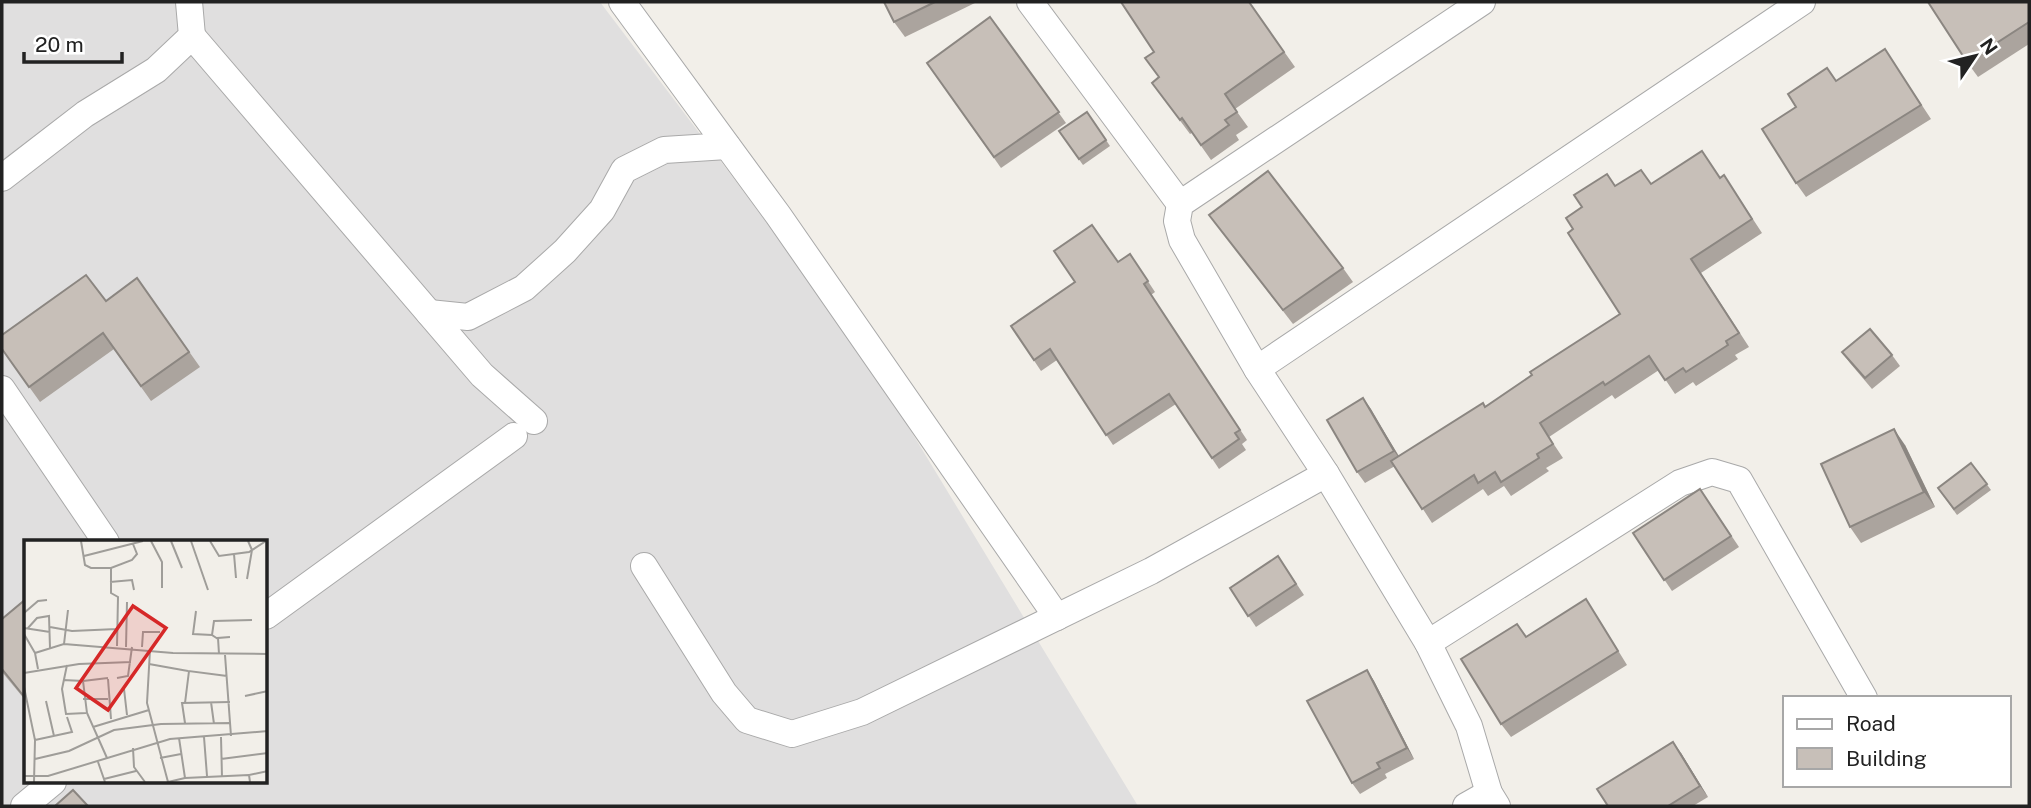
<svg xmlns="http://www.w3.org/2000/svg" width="2031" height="808" viewBox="0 0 2031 808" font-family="'Public Sans',sans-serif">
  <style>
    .residential { fill: #e0dfdf; fill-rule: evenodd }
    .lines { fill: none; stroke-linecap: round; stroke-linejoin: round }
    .minor-casing { stroke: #a9a9a9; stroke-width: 28 }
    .minor { stroke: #fff; stroke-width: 26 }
    .wall { fill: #aba49e }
    .shaded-wall { fill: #8b8681 }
    .building { fill: #c7bfb8; stroke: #8b8681; stroke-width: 2 }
    .inset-road { fill: none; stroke: #9f9d99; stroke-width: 2 }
    .view { fill: #d62828; fill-opacity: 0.15; stroke: #d62828; stroke-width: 3.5 }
    .inset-edge { fill: none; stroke: #222; stroke-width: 3.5 }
  </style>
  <rect width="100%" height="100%" fill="#f2efe9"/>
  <path class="residential" d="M 2,2 L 600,2 L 854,337 L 1138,806 L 2,806 ZM 26,542 L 266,542 L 266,782 L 26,782 Z"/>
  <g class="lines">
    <defs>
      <g id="minor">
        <polyline points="622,2 778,215 1057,617"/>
        <polyline points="1030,2 1180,204"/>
        <polyline points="1482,2 1180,204 1177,221 1182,240 1257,369 1326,474 1428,643 1469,726 1489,793 1497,806"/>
        <polyline points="192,36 482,375 534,421"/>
        <polyline points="2,178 85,114 156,70 192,36 189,2"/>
        <polyline points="429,313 468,317 524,288 565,251 602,210 624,170 664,150 727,146"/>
        <polyline points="1257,369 1802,2"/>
        <polyline points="2,389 106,542"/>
        <polyline points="644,566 724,693 747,720 792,734 862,712 1151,571 1326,474"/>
        <polyline points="266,616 514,436"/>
        <polyline points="1428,643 1680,483 1712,472 1739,480 1864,698"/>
        <polyline points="24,806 53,782"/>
        <polyline points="1466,806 1489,793"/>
      </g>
    </defs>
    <use href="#minor" class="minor-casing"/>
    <use href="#minor" class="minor"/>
  </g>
  <g class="wall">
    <polygon points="884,2 977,2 905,37 894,22"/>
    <polygon points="1249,2 1295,67 1235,109 1248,127 1236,135 1239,140 1211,160 1192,133 1190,134 1152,83 1159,77 1145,58 1154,52"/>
    <polygon points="2029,2 2029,44 1978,77 1967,62"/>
    <polygon points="990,17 1066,123 1001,168 927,63"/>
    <polygon points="1894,63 1931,119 1806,197 1796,183 1796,107 1827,68 1836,81"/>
    <polygon points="1087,112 1110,146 1083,165 1059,131"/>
    <polygon points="1724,175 1762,233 1701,273 1749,347 1735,355 1738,359 1696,386 1693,382 1675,394 1659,370 1615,399 1612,395 1549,437 1563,458 1546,468 1549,471 1511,496 1504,486 1488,496 1483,489 1432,523 1395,466 1365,483 1357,472 1363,398 1399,456 1485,407 1532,375 1620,314 1573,229 1615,186 1651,184 1720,177"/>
    <polygon points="1209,215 1343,268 1353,282 1293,324"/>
    <polygon points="1130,254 1155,292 1151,295 1247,440 1242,444 1246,450 1219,469 1176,404 1113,445 1057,360 1041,371 1011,326"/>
    <polygon points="137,278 200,367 151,401 114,349 40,402 2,349 106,301"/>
    <polygon points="1842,352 1892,355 1900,366 1872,389 1850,363"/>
    <polygon points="1905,445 1935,507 1861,543 1850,527"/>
    <polygon points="1971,463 1991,490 1957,515 1938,488"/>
    <polygon points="1700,489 1739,547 1672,591 1633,533"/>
    <polygon points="1278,556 1304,595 1256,627 1230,588"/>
    <polygon points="26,599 26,701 2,672 2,619"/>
    <polygon points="1595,613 1627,665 1511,737 1501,724 1517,624 1526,636"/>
    <polygon points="1367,670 1374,681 1414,759 1385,774 1387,778 1360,794 1352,783"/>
    <polygon points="1681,753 1708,797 1693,806 1608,806"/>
  </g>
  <g class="shaded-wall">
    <polygon points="1363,398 1371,409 1402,462 1394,451"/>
    <polygon points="1894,429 1905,445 1935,507 1924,492"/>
    <polygon points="1367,670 1374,681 1414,759 1407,748"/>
    <polygon points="1673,742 1681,753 1708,797 1700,786"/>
  </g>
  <g class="building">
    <polygon points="884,2 935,2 894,22"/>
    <polygon points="1121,2 1249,2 1284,52 1225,94 1237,112 1225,120 1229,125 1201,145 1182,118 1180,120 1152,83 1159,77 1145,58 1154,52"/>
    <polygon points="1928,2 2029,2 2029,22 1967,62"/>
    <polygon points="990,17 1059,112 994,157 927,63"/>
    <polygon points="1885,49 1921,105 1796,183 1762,129 1796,107 1788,94 1827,68 1836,81"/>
    <polygon points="1087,112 1106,140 1079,159 1059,131"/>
    <polygon points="1702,151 1720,178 1724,175 1752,219 1691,259 1739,333 1726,341 1728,345 1686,372 1683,368 1665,380 1649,356 1605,385 1603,382 1540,423 1553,444 1537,454 1539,458 1501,482 1495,472 1478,483 1474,475 1422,509 1391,461 1483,403 1485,407 1532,375 1530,372 1620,314 1568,233 1573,229 1566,218 1582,207 1574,195 1607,174 1615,186 1641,170 1651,184"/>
    <polygon points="1268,171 1343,268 1283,310 1209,215"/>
    <polygon points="1092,225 1118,262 1130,254 1148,281 1144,284 1240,430 1235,433 1239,439 1212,458 1169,394 1106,435 1050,349 1034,360 1011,326 1075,282 1054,251"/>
    <polygon points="86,275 106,301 137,278 189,352 141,386 103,333 29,387 2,349 2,335"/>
    <polygon points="1870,329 1892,355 1865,378 1842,352"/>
    <polygon points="1363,398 1394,451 1357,472 1327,420"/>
    <polygon points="1894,429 1924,492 1850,527 1821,464"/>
    <polygon points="1971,463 1987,484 1954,509 1938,488"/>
    <polygon points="1700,489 1731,536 1664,580 1633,533"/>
    <polygon points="1278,556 1296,584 1248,616 1230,588"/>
    <polygon points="26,599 26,699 2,669 2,619"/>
    <polygon points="1586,599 1618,651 1501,724 1461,659 1517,624 1526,637"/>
    <polygon points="1367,670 1407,748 1377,763 1380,768 1352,783 1307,701"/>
    <polygon points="1673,742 1700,786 1668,806 1608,806 1597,789"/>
    <polygon points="73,790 88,806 55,806"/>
  </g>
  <g transform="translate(24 540)">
    <rect width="243" height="243" fill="#f2efe9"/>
    <path class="inset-road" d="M 57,1 L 61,25 L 67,28 L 87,28 L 108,20 L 113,14 L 109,4M 127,1 L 138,22 L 138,48M 147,1 L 158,28M 167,1 L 184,50M 186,1 L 195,16 L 225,12 L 242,1M 210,14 L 212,38M 60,16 L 119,1M 87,28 L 87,53 L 94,57 L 93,106M 223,39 L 228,10 L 224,1M 86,42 L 108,40 L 110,50M 172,71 L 169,94 L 188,95M 0,73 L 14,61 L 23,60M 26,87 L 48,91 L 93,89M 0,88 L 26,92M 4,88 L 13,78 L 25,76 L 26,108M 0,94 L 11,113M 194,99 L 188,95 L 190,81 L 228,80M 40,104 L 149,113 L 244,114M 102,107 L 103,62M 118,107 L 119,92 L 136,92M 126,110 L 123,163 L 144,242M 195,114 L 194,98 L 206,97M 201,115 L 207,196M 125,124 L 164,131M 43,125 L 38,149 L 42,174 L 62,173M 14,129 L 11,113 L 40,104 L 44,70M 0,133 L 55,124 L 107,122M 93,138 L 104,136 L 108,107M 84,139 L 87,179M 39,140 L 59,141 L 63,173 L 83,218M 59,141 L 84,138M 0,147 L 11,200 L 10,242M 100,149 L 103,175M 221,156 L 244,151M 59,159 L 84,159M 22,161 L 30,196M 187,162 L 190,184M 161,163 L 165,131 L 203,136M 161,183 L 158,163 L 206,162M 69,187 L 125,170M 180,197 L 183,236M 197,197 L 198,237M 11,200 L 48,192 L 43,177M 109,208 L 110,227 L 121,242M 136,218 L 157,214M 11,219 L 45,211 L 90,190 L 137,184 L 207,183M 197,219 L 244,213M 74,222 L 81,242M 0,236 L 24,236 L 146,199 L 244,191M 161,238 L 225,235M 80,239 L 112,231M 144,242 L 161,238 L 155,198M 226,242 L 225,235 L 244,231"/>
    <path class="view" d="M 109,66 L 142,88 L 84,170 L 52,148 Z"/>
    <rect width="243" height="243" class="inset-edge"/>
  </g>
  <rect width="2031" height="808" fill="none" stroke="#222222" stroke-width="7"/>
  <rect x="1783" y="696" width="228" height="91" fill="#ffffff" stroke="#a7a7a7" stroke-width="2"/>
  <rect x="1797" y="719" width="35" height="10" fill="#ffffff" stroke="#a7a7a7" stroke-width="2"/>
  <text x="1846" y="731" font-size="21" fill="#222222">Road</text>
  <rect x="1797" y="748" width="35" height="21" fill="#c7bfb8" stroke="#a7a7a7" stroke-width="2"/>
  <text x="1846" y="766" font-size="21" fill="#222222">Building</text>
  <g transform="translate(1975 56) rotate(55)" stroke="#ffffff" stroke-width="5" paint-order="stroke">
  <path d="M0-5L12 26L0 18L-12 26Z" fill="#222222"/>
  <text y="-10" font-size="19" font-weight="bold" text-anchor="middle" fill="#222222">N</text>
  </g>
  <path d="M24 52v10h98v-10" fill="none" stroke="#222222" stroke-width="3.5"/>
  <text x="35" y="52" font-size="21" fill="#222222" stroke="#ffffff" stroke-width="5" paint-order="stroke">20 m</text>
</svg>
